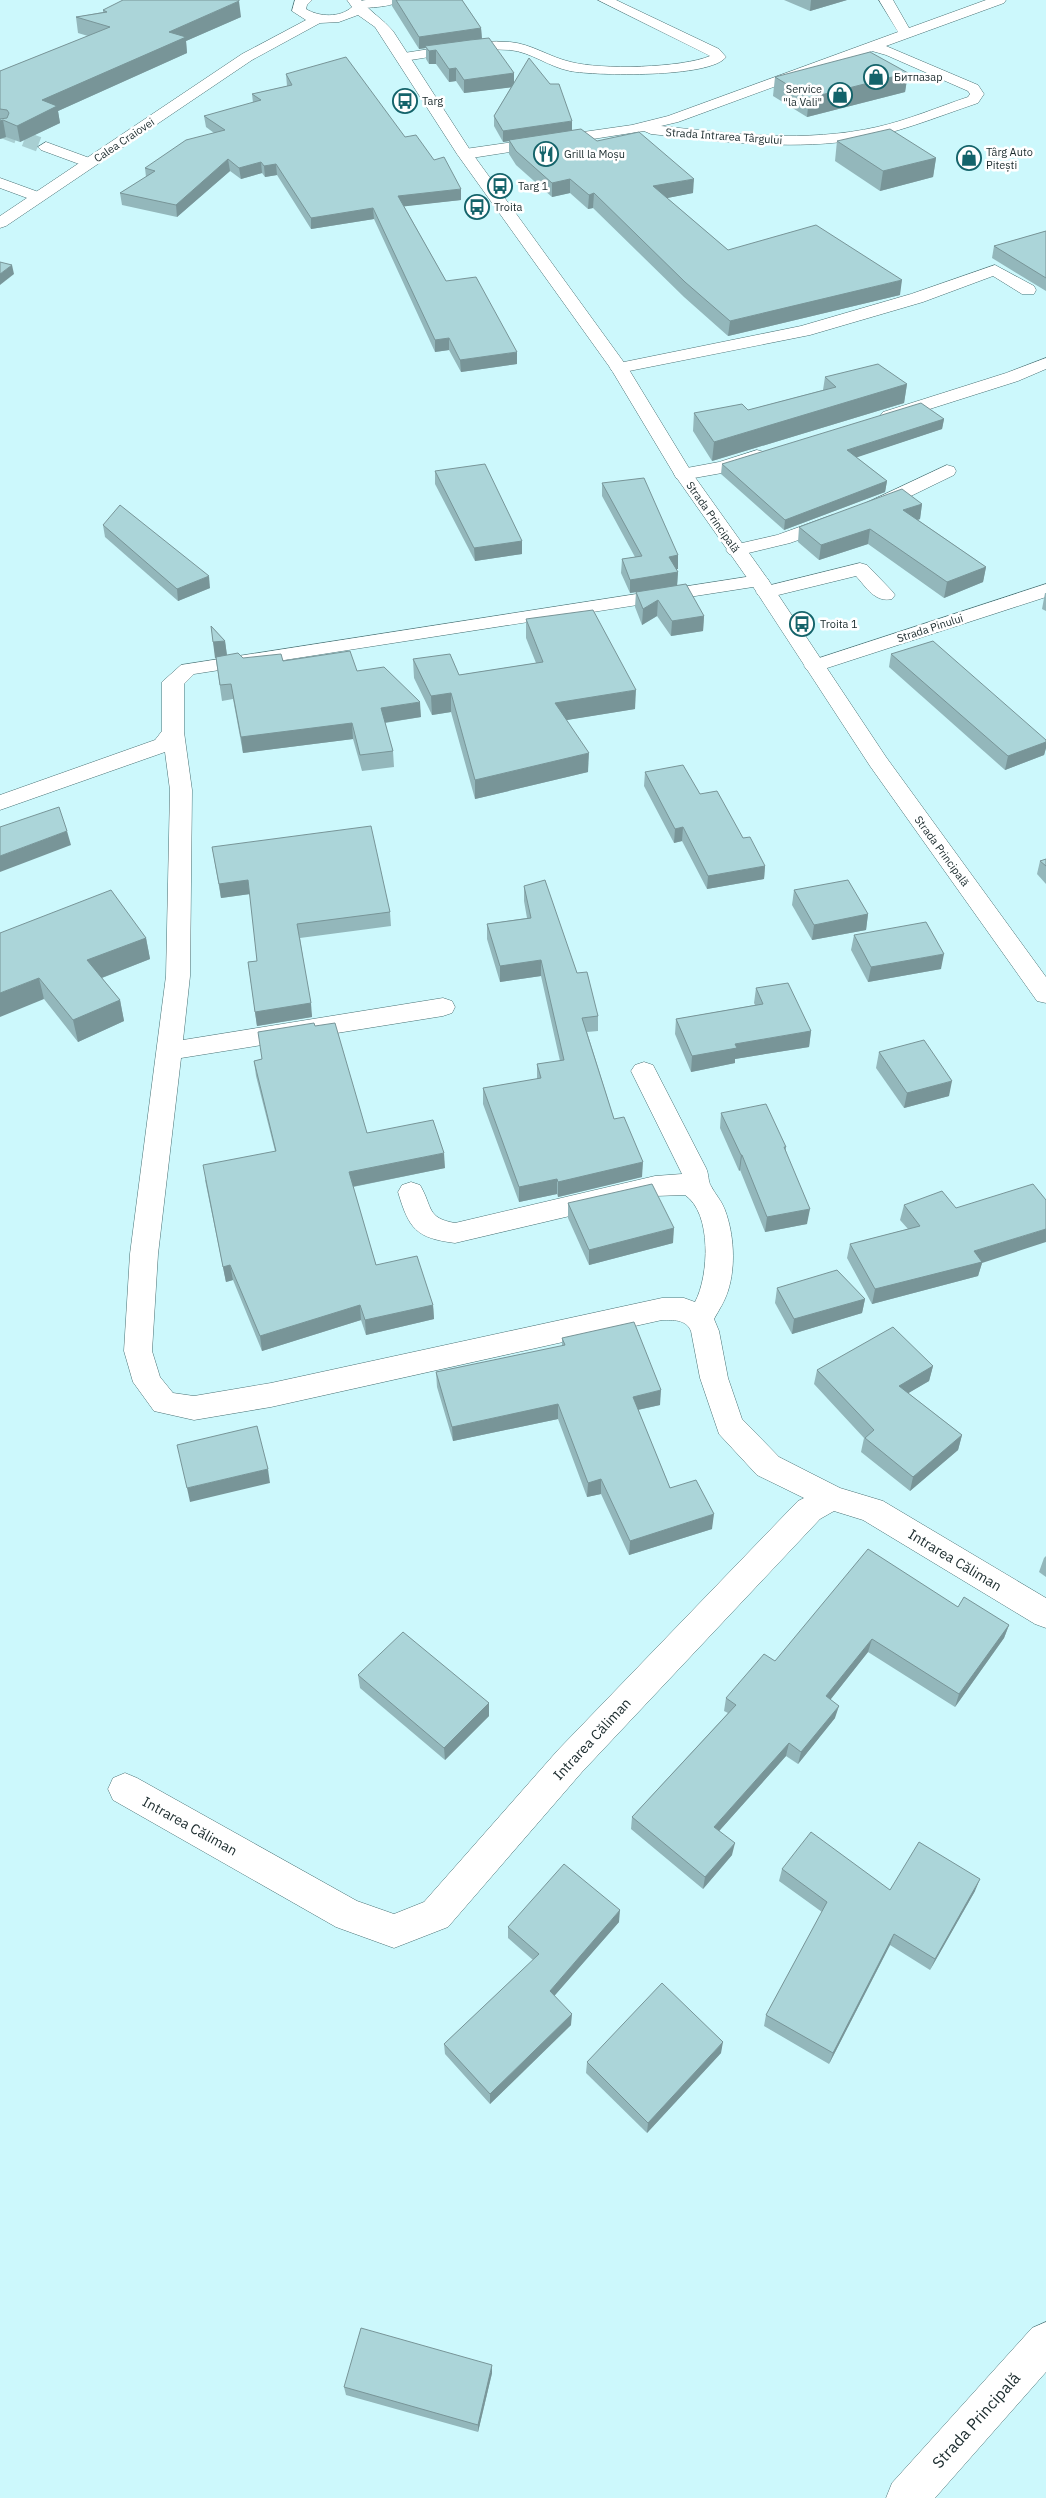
<svg xmlns="http://www.w3.org/2000/svg" width="1046" height="2498" viewBox="0 0 1046 2498" font-family="'IBM Plex Sans',sans-serif">
  <style>
    .lines { fill: none; stroke-linecap: round; stroke-linejoin: round }
    .minor-tunnel { stroke: #a8cfd2; stroke-width: 15; stroke-dasharray: 15 8; stroke-linecap: butt }
    .minor-casing { stroke: #497174; stroke-width: 1 }
    .major-casing { stroke: #497174; stroke-width: 1 }
    .minor { fill: #fff; fill-rule: evenodd }
    .major { fill: #fff; fill-rule: evenodd }
    .wall { fill: #93b7bb }
    .shaded-wall { fill: #789598 }
    .building { fill: #abd5d9; stroke: #789598 }
    .labels { text-anchor: middle; dominant-baseline: central; stroke-width: 5; stroke-linejoin: round; paint-order: stroke }
    .far-poi-label { font-size: 11px; fill: #1a2a2c; stroke: #fff; text-anchor: start }
    .far-street-label { font-size: 11px; fill: #1a2a2c; stroke: #fff }
    .street-label { font-size: 14px; fill: #1a2a2c; stroke: #fff }
    .near-street-label { font-size: 16px; fill: #1a2a2c; stroke: #fff }
  </style>
  <rect width="100%" height="100%" fill="#ccf8fc"/>
  <g class="lines">
    <polyline class="minor-tunnel" points="3,131 46,147"/>
    <defs>
      <g id="minor">
        <path d="M 366,0 L 403,0 C 397,6 358,11 352,5 L 354,2 Z"/>
        <path d="M 598,0 L 616,0 L 719,49 L 726,57 C 711,78 596,76 570,71 C 549,67 531,52 510,50 C 474,47 439,56 404,61 L 397,57 L 404,53 C 439,48 474,39 510,42 C 532,44 549,57 571,62 C 601,70 682,68 710,56 Z"/>
        <path d="M 879,0 L 893,0 L 909,28 L 986,0 L 1006,0 L 1004,3 L 886,46 L 978,85 L 984,94 L 978,103 C 936,117 894,135 850,141 C 784,150 717,141 651,134 L 644,131 L 465,159 L 457,154 L 465,149 L 632,125 L 668,116 L 898,32 ZM 872,51 L 886,55 L 968,91 L 970,94 L 968,97 C 938,107 908,120 877,127 C 806,143 733,134 661,126 L 678,122 Z"/>
        <polygon points="46,142 95,160 98,163 90,168 41,150 38,147"/>
        <polygon points="0,178 44,194 46,197 38,202 0,188"/>
        <polygon points="995,265 1034,286 1036,290 1034,294 1022,294 993,276 923,302 810,335 619,373 613,372 610,368 613,364 619,363 801,326 911,294"/>
        <polygon points="1046,358 1046,369 1018,381 895,420 883,420 880,416 883,412 1006,373"/>
        <polygon points="757,450 764,452 766,456 764,460 722,473 683,480 676,478 674,474 676,470 719,462"/>
        <polygon points="947,465 954,467 956,471 954,475 880,511 866,511 863,507 866,503"/>
        <polygon points="833,515 840,517 843,521 840,525 790,543 736,556 729,554 726,550 729,546 777,535"/>
        <path d="M 860,563 L 867,565 L 892,591 L 895,595 L 892,599 C 875,603 866,587 856,576 L 766,598 L 759,596 L 756,592 L 759,588 Z"/>
        <path d="M 759,575 L 766,577 L 769,581 L 766,585 L 194,674 L 184,684 L 184,732 L 192,790 L 190,976 L 183,1040 L 443,998 L 452,1001 L 455,1007 L 452,1013 L 443,1016 L 181,1058 L 158,1254 L 152,1351 L 160,1377 L 173,1393 L 194,1396 L 271,1383 L 662,1298 L 684,1298 L 695,1302 C 709,1276 712,1213 685,1195 L 655,1196 L 455,1243 C 416,1238 409,1229 398,1192 L 402,1185 L 411,1182 L 420,1185 C 433,1207 426,1218 455,1223 L 655,1176 L 682,1174 L 631,1071 L 635,1065 L 644,1062 L 653,1065 L 706,1168 C 709,1174 708,1182 711,1186 C 715,1194 722,1201 725,1210 C 734,1234 736,1266 728,1291 C 725,1301 719,1310 714,1319 L 719,1331 L 728,1378 L 742,1419 L 779,1457 L 840,1488 L 883,1501 L 1046,1598 L 1046,1628 L 1035,1624 L 863,1520 L 834,1511 L 820,1519 L 582,1772 L 448,1927 L 394,1948 L 336,1927 L 113,1800 L 108,1789 L 113,1778 L 125,1773 L 137,1778 L 357,1901 L 394,1914 L 424,1902 L 558,1750 L 798,1501 L 804,1498 L 757,1475 L 719,1434 L 700,1378 L 691,1331 C 686,1319 673,1320 662,1320 L 271,1407 L 194,1420 L 154,1411 L 133,1382 L 124,1351 L 130,1254 L 166,976 L 170,790 L 165,752 L 0,810 L 0,795 L 155,740 L 162,731 L 162,682 L 181,665 Z"/>
        <polygon points="1046,584 1046,597 821,670 814,672 807,670 804,666 807,662"/>
      </g>
      <g id="major">
        <path d="M 295,0 L 312,0 L 307,5 L 306,9 C 319,17 340,18 352,7 L 347,0 L 361,0 C 370,12 383,19 393,31 L 472,153 L 628,368 L 692,473 L 769,581 L 886,757 L 1046,977 L 1046,1003 L 1037,1001 L 870,766 L 750,582 L 674,474 L 611,369 L 457,154 L 375,27 L 358,15 L 339,22 L 320,23 L 252,60 L 6,226 L 0,228 L 0,216 L 242,54 L 306,20 L 292,11 Z"/>
        <polygon points="1046,2322 1046,2372 935,2498 886,2498 892,2483 1032,2328"/>
      </g>
    </defs>
    <use href="#minor" class="minor-casing"/>
    <use href="#major" class="major-casing"/>
    <use href="#minor" class="minor"/>
    <use href="#major" class="major"/>
  </g>
  <g class="wall">
    <polygon points="392,0 462,0 481,28 482,39 514,83 572,130 597,141 693,193 667,198 728,250 900,295 728,336 684,297 593,208 588,209 570,193 552,197 516,165 509,154 509,141 503,142 494,126 494,116 511,87 464,93 456,81 449,82 436,64 429,64 426,59 426,48 419,49 392,6"/>
    <polygon points="784,0 847,0 810,11"/>
    <polygon points="103,10 241,17 186,41 187,53 58,111 60,123 20,142 6,137 0,139 0,71 88,36 78,33 76,17 103,12"/>
    <polygon points="908,73 905,92 807,117 773,96 775,77"/>
    <polygon points="286,74 405,137 461,200 404,206 446,281 517,364 461,372 449,350 435,352 374,219 311,229 277,175 265,177 262,173 241,179 230,171 177,217 122,205 120,193 146,177 145,168 214,133 206,127 204,116 253,103 252,94 287,86"/>
    <polygon points="837,141 936,158 933,177 880,191 835,161"/>
    <polygon points="1046,231 1046,291 992,258 994,246"/>
    <polygon points="825,377 907,384 904,403 712,461 693,431 694,413 748,410 823,390"/>
    <polygon points="944,419 942,429 856,457 887,481 885,492 784,530 721,474 722,464"/>
    <polygon points="435,471 522,541 522,554 475,561 435,484"/>
    <polygon points="602,483 678,555 678,569 676,569 678,572 677,586 704,616 703,631 671,636 657,616 642,625 635,607 636,592 630,593 621,573 622,559 635,557 602,496"/>
    <polygon points="922,504 920,519 918,520 986,567 983,582 944,598 868,544 819,560 798,542 799,527"/>
    <polygon points="103,525 210,588 178,601 105,537"/>
    <polygon points="1045,593 1046,593 1046,611 1042,609"/>
    <polygon points="526,619 635,709 566,720 588,772 475,799 451,712 432,715 414,678 413,659 459,675 536,663 526,638"/>
    <polygon points="211,626 225,641 227,655 243,658 283,661 357,671 421,717 385,723 393,751 394,767 362,771 353,739 243,753 233,699 222,701"/>
    <polygon points="891,654 1046,740 1046,748 1044,755 1005,770 889,667"/>
    <polygon points="645,772 700,794 743,838 765,866 764,879 707,889 682,841 674,843 644,786"/>
    <polygon points="212,847 390,912 391,926 300,938 312,1017 257,1026 248,962 257,961 250,894 221,898"/>
    <polygon points="1046,859 1046,884 1037,874 1040,861"/>
    <polygon points="524,886 577,973 598,1016 598,1031 587,1032 614,1119 642,1177 558,1197 557,1194 519,1202 483,1104 483,1088 537,1079 537,1064 560,1061 541,976 500,982 487,939 487,924 527,918 524,901"/>
    <polygon points="794,890 868,914 866,930 812,940 792,905"/>
    <polygon points="0,933 146,938 150,959 102,978 120,1000 124,1021 78,1042 44,999"/>
    <polygon points="854,935 941,969 868,982 851,950"/>
    <polygon points="756,988 811,1031 809,1047 735,1059 735,1063 691,1072 675,1034 676,1019 755,1005 754,1003"/>
    <polygon points="315,1026 367,1133 445,1168 353,1187 376,1265 433,1305 434,1319 366,1335 361,1320 262,1351 233,1280 226,1282 205,1180 275,1151 256,1076 254,1061 262,1059"/>
    <polygon points="879,1052 949,1096 904,1108 876,1068"/>
    <polygon points="721,1113 786,1147 786,1151 807,1224 765,1232 740,1170 739,1171 720,1128"/>
    <polygon points="568,1203 673,1243 589,1265 568,1218"/>
    <polygon points="904,1205 982,1263 978,1276 872,1304 847,1258 850,1244 908,1229 900,1220"/>
    <polygon points="777,1288 865,1299 862,1313 792,1334 775,1303"/>
    <polygon points="562,1338 660,1405 638,1410 670,1488 712,1529 629,1555 601,1494 587,1497 558,1419 453,1441 437,1387 436,1372 562,1346"/>
    <polygon points="933,1366 929,1381 908,1393 962,1435 958,1450 910,1491 861,1452 864,1438 814,1384 817,1370"/>
    <polygon points="1046,1556 1046,1577 1039,1572 1044,1558"/>
    <polygon points="958,1607 1009,1625 1004,1638 955,1707 868,1652 830,1700 835,1718 798,1764 786,1756 719,1831 732,1855 703,1889 631,1829 632,1817 728,1713 724,1711 726,1698 775,1661"/>
    <polygon points="358,1675 489,1703 489,1716 445,1760 360,1688"/>
    <polygon points="782,1869 890,1890 975,1891 930,1970 890,1945 829,2064 764,2026 766,2015 822,1912 779,1881"/>
    <polygon points="619,1922 554,1996 571,2025 490,2104 445,2054 444,2044 533,1960 508,1938 508,1927"/>
    <polygon points="721,2053 647,2133 586,2073 587,2062"/>
    <polygon points="492,2373 478,2432 346,2395 344,2387"/>
  </g>
  <g class="shaded-wall">
    <polygon points="811,0 847,0 810,11"/>
    <polygon points="239,1 241,17 186,41 187,53 58,111 60,123 20,142 17,126 42,100 169,32"/>
    <polygon points="481,28 482,40 425,46 426,48 419,49 419,37"/>
    <polygon points="436,50 436,64 429,64 429,51"/>
    <polygon points="456,68 456,81 449,82 449,69"/>
    <polygon points="514,73 514,87 464,93 464,80"/>
    <polygon points="908,73 905,92 807,117 809,98"/>
    <polygon points="3,120 6,137 0,139 0,121"/>
    <polygon points="572,121 572,132 503,142 503,131"/>
    <polygon points="936,158 933,177 880,191 883,171"/>
    <polygon points="228,159 230,171 177,217 176,205"/>
    <polygon points="261,162 262,173 241,179 239,168"/>
    <polygon points="276,164 277,175 265,177 264,166"/>
    <polygon points="570,179 570,193 552,197 552,183"/>
    <polygon points="694,179 693,193 652,201 653,186"/>
    <polygon points="461,189 461,200 399,207 398,196"/>
    <polygon points="594,193 593,208 588,209 589,195"/>
    <polygon points="373,208 374,219 311,229 311,218"/>
    <polygon points="12,265 14,274 0,285 0,274"/>
    <polygon points="902,280 900,295 728,336 730,321"/>
    <polygon points="449,338 449,350 435,352 435,340"/>
    <polygon points="517,352 517,364 461,372 460,360"/>
    <polygon points="907,384 904,403 712,461 714,442"/>
    <polygon points="944,419 942,429 846,461 847,450"/>
    <polygon points="887,481 885,492 784,530 785,520"/>
    <polygon points="922,504 920,519 901,525 903,510"/>
    <polygon points="870,529 868,544 819,560 821,545"/>
    <polygon points="522,541 522,554 475,561 474,548"/>
    <polygon points="678,555 678,569 668,570 669,557"/>
    <polygon points="986,567 983,582 944,598 947,582"/>
    <polygon points="678,572 677,586 630,593 630,580"/>
    <polygon points="209,576 210,588 178,601 177,589"/>
    <polygon points="658,600 657,616 642,625 643,609"/>
    <polygon points="704,616 703,631 671,636 672,621"/>
    <polygon points="225,641 227,656 215,658 213,642"/>
    <polygon points="636,690 635,709 555,722 555,703"/>
    <polygon points="451,693 451,712 432,715 431,696"/>
    <polygon points="420,702 421,717 382,723 381,708"/>
    <polygon points="352,723 353,739 243,753 241,737"/>
    <polygon points="1046,742 1046,748 1044,755 1005,770 1008,756"/>
    <polygon points="589,753 588,772 475,799 475,780"/>
    <polygon points="683,827 682,841 674,843 675,829"/>
    <polygon points="67,831 71,845 0,872 0,856"/>
    <polygon points="765,866 764,879 707,889 708,876"/>
    <polygon points="248,880 250,894 221,898 219,884"/>
    <polygon points="868,914 866,930 812,940 814,925"/>
    <polygon points="146,938 150,959 91,982 87,960"/>
    <polygon points="944,954 941,969 868,982 871,967"/>
    <polygon points="541,960 541,976 500,982 500,966"/>
    <polygon points="39,978 44,999 0,1017 0,993"/>
    <polygon points="120,1000 124,1021 78,1042 73,1020"/>
    <polygon points="311,1003 312,1017 257,1026 255,1012"/>
    <polygon points="811,1031 809,1047 735,1059 735,1063 691,1072 692,1056 735,1044"/>
    <polygon points="952,1081 949,1096 904,1108 907,1093"/>
    <polygon points="444,1153 445,1168 351,1187 349,1172"/>
    <polygon points="741,1155 742,1155 740,1170 739,1171"/>
    <polygon points="643,1162 642,1177 558,1197 558,1182"/>
    <polygon points="557,1179 557,1194 519,1202 519,1187"/>
    <polygon points="810,1209 807,1224 765,1232 767,1217"/>
    <polygon points="674,1228 673,1243 589,1265 589,1250"/>
    <polygon points="1046,1229 1046,1242 982,1263 978,1276 872,1304 875,1289 974,1251"/>
    <polygon points="230,1265 233,1280 226,1282 223,1267"/>
    <polygon points="865,1299 862,1313 792,1334 794,1319"/>
    <polygon points="360,1305 361,1320 262,1351 260,1336"/>
    <polygon points="433,1305 434,1319 366,1335 365,1320"/>
    <polygon points="933,1366 929,1381 895,1401 899,1386"/>
    <polygon points="661,1390 660,1405 632,1411 633,1397"/>
    <polygon points="558,1404 558,1419 453,1441 452,1427"/>
    <polygon points="962,1435 958,1450 910,1491 913,1477"/>
    <polygon points="268,1469 270,1483 190,1502 187,1488"/>
    <polygon points="601,1479 601,1494 587,1497 588,1483"/>
    <polygon points="714,1514 712,1529 629,1555 630,1541"/>
    <polygon points="1009,1625 1004,1638 955,1707 959,1694"/>
    <polygon points="872,1639 868,1652 823,1709 826,1696"/>
    <polygon points="489,1703 489,1716 445,1760 444,1748"/>
    <polygon points="839,1706 835,1718 798,1764 801,1752"/>
    <polygon points="789,1743 786,1756 712,1839 714,1827"/>
    <polygon points="735,1843 732,1855 703,1889 705,1877"/>
    <polygon points="980,1879 975,1891 930,1970 935,1959"/>
    <polygon points="620,1910 619,1922 549,2002 550,1991"/>
    <polygon points="894,1934 890,1945 829,2064 833,2053"/>
    <polygon points="572,2014 571,2025 490,2104 490,2094"/>
    <polygon points="723,2042 721,2053 647,2133 648,2123"/>
    <polygon points="492,2365 492,2373 478,2432 478,2425"/>
  </g>
  <g class="building">
    <polygon points="123,0 239,0 239,1 169,32 186,37 42,100 57,106 17,126 3,120 0,121 0,119 7,118 9,113 7,110 0,109 0,71 110,27 76,17 107,12 103,10"/>
    <polygon points="396,0 462,0 481,28 419,37"/>
    <polygon points="489,38 514,73 464,80 456,68 449,69 436,50 429,51 425,46 470,40"/>
    <polygon points="870,52 908,73 809,98 775,77"/>
    <polygon points="346,57 405,137 416,135 434,160 444,157 461,189 398,196 446,281 476,277 517,352 460,360 449,338 435,340 373,208 311,218 276,164 264,166 261,162 239,168 228,159 176,205 120,193 155,171 145,168 186,140 225,130 204,116 261,100 252,94 292,85 286,74"/>
    <polygon points="529,58 550,84 559,84 572,121 503,131 494,116"/>
    <polygon points="581,129 597,141 639,132 694,179 653,186 728,250 816,225 902,280 730,321 685,282 594,193 589,195 570,179 552,183 516,151 509,140"/>
    <polygon points="890,129 936,158 883,171 837,141"/>
    <polygon points="1046,231 1046,278 994,246"/>
    <polygon points="0,262 12,265 0,274"/>
    <polygon points="878,364 907,384 714,442 694,413 742,404 748,410 836,387 825,377"/>
    <polygon points="921,403 944,419 847,450 887,481 785,520 722,464"/>
    <polygon points="485,464 522,541 474,548 435,471"/>
    <polygon points="644,478 678,555 669,557 678,572 630,580 622,559 642,556 602,483"/>
    <polygon points="902,489 922,504 903,510 986,567 947,582 870,529 821,545 799,527"/>
    <polygon points="120,505 209,576 177,589 103,525"/>
    <polygon points="686,584 704,616 672,621 658,600 643,609 636,592"/>
    <polygon points="593,610 636,690 555,703 589,753 475,780 451,693 431,696 413,659 450,654 459,675 543,662 526,619"/>
    <polygon points="211,626 225,641 213,642"/>
    <polygon points="933,641 1046,740 1046,742 1008,756 891,654"/>
    <polygon points="350,651 357,671 384,667 420,702 381,708 393,751 360,755 352,723 241,737 231,684 220,685 216,657 238,653 243,658 281,654 283,661"/>
    <polygon points="683,765 700,794 717,791 743,838 750,837 765,866 708,876 683,827 675,829 645,772"/>
    <polygon points="59,807 67,831 0,856 0,827"/>
    <polygon points="371,826 390,912 297,924 311,1003 255,1012 248,962 257,961 248,880 219,884 212,847"/>
    <polygon points="1046,859 1046,866 1040,861"/>
    <polygon points="545,880 577,973 587,972 598,1016 582,1018 614,1119 624,1117 643,1162 558,1182 557,1179 519,1187 483,1088 541,1078 537,1064 564,1060 541,960 500,966 487,924 531,918 524,886"/>
    <polygon points="848,880 868,914 814,925 794,890"/>
    <polygon points="111,890 146,938 87,960 120,1000 73,1020 39,978 0,993 0,933"/>
    <polygon points="926,922 944,954 871,967 854,935"/>
    <polygon points="788,983 811,1031 735,1044 737,1048 692,1056 676,1019 763,1004 756,988"/>
    <polygon points="314,1023 315,1026 335,1023 367,1133 433,1120 444,1153 349,1172 376,1265 417,1256 433,1305 365,1320 360,1305 260,1336 230,1265 223,1267 203,1165 276,1151 254,1061 262,1059 258,1032"/>
    <polygon points="924,1040 952,1081 907,1093 879,1052"/>
    <polygon points="766,1104 786,1147 784,1147 810,1209 767,1217 742,1155 741,1155 721,1113"/>
    <polygon points="652,1184 674,1228 589,1250 568,1203"/>
    <polygon points="1033,1184 1046,1200 1046,1229 974,1251 982,1262 875,1289 850,1244 920,1226 904,1205 942,1191 956,1208"/>
    <polygon points="837,1270 865,1299 794,1319 777,1288"/>
    <polygon points="634,1322 661,1390 633,1397 670,1488 696,1480 714,1514 630,1541 601,1479 588,1483 558,1404 452,1427 436,1372 565,1345 562,1338"/>
    <polygon points="893,1327 933,1366 899,1386 962,1435 913,1477 865,1438 874,1430 817,1370"/>
    <polygon points="257,1426 268,1469 187,1488 177,1445"/>
    <polygon points="868,1549 958,1607 964,1597 1009,1625 959,1694 872,1639 826,1696 839,1706 801,1752 789,1743 714,1827 735,1843 705,1877 632,1817 736,1705 726,1698 764,1654 775,1661"/>
    <polygon points="403,1632 489,1703 444,1748 358,1675"/>
    <polygon points="811,1832 890,1890 919,1842 980,1879 935,1959 894,1934 833,2053 766,2015 827,1902 782,1869"/>
    <polygon points="564,1864 620,1910 550,1991 572,2014 490,2094 444,2044 539,1954 508,1927"/>
    <polygon points="662,1983 723,2042 648,2123 587,2062"/>
    <polygon points="361,2328 492,2365 478,2425 344,2387"/>
  </g>
  <defs>
    <symbol id="shop-ring" viewBox="-11 -11 22 22"><circle r="9.5" fill="#fff" stroke="#14636a" stroke-width="1.5"/><path d="M-5-2.5h2.3a2.7 3.5 0 0 1 5.4 0H5L5.5 6h-11ZM-1.5-2.5h3a1.5 2.3 0 0 0-3 0Z" fill="#14636a"/></symbol>
    <symbol id="bus-ring" viewBox="-11 -11 22 22"><circle r="9.5" fill="#fff" stroke="#14636a" stroke-width="1.5"/><path d="M-5-6H5V4H4V6H2V4H-2V6H-4V4H-5ZM-3.5-4V0h7V-4ZM-3.5 1.2v1.5H-2V1.2ZM2 1.2v1.5H3.5V1.2Z" fill="#14636a"/></symbol>
    <symbol id="restaurant-ring" viewBox="-11 -11 22 22"><circle r="9.5" fill="#fff" stroke="#14636a" stroke-width="1.5"/><path d="M-5-6h1v4h1v-4h1v4h1v-4h1v5L-1.5 .5V6h-2V.5L-5-1ZM5-6V6H3V1.5H1.5Q1.5-4 5-6Z" fill="#14636a"/></symbol>
  </defs>
  <g fill-rule="evenodd">
    <use href="#shop-ring" x="862" y="63" width="28" height="28"/>
    <use href="#shop-ring" x="826" y="81" width="28" height="28"/>
    <use href="#bus-ring" x="391" y="87" width="28" height="28"/>
    <use href="#restaurant-ring" x="532" y="140" width="28" height="28"/>
    <use href="#shop-ring" x="955" y="144" width="28" height="28"/>
    <use href="#bus-ring" x="486" y="172" width="28" height="28"/>
    <use href="#bus-ring" x="463" y="193" width="28" height="28"/>
    <use href="#bus-ring" x="788" y="610" width="28" height="28"/>
  </g>
  <g class="labels">
    <g class="far-poi-label">
      <text x="894" y="77">Битпазар</text>
      <text x="822" y="89" text-anchor="end">Service<tspan x="822" dy="13">"la Vali"</tspan></text>
      <text x="422" y="101">Targ</text>
      <text x="986" y="152">Târg Auto<tspan x="986" dy="13">Pitești</tspan></text>
      <text x="564" y="154">Grill la Moșu</text>
      <text x="518" y="186">Targ 1</text>
      <text x="494" y="207">Troita</text>
      <text x="820" y="624">Troita 1</text>
    </g>
    <g class="far-street-label">
      <text transform="translate(724 136) rotate(4)">Strada Intrarea Târgului</text>
      <text transform="translate(124 140) rotate(-34)">Calea Craiovei</text>
      <text transform="translate(713 517) rotate(55)">Strada Principală</text>
      <text transform="translate(930 628) rotate(-18)">Strada Pinului</text>
      <text transform="translate(942 851) rotate(54)">Strada Principală</text>
    </g>
    <g class="street-label">
      <text transform="translate(955 1560) rotate(31)">Intrarea Căliman</text>
      <text transform="translate(592 1739) rotate(-47)">Intrarea Căliman</text>
      <text transform="translate(190 1826) rotate(29)">Intrarea Căliman</text>
    </g>
    <g class="near-street-label">
      <text transform="translate(976 2420) rotate(-48)">Strada Principală</text>
    </g>
  </g>
</svg>
